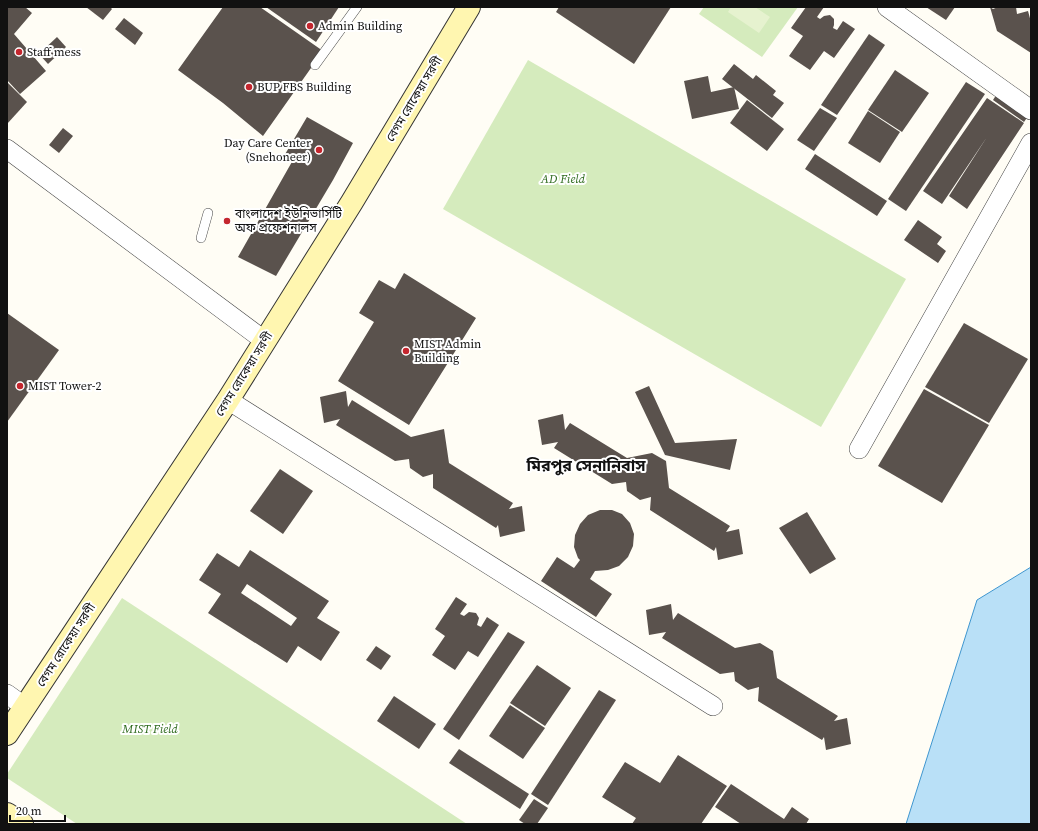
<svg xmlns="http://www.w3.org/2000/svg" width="1038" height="831" viewBox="0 0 1038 831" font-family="'Source Serif 4','Noto Sans Bengali',serif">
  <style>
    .green { fill: #d5ebbd }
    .pitch { fill: #e6f2cf }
    .water { fill: #b9e0f7; stroke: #3f96cf }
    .building { fill: #5a524d; fill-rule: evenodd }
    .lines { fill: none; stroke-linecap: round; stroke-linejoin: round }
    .lane-casing { stroke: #444; stroke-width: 10 }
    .street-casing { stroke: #444; stroke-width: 20 }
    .secondary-casing { stroke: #333; stroke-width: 24 }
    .lane { stroke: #fff; stroke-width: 9 }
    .street { stroke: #fff; stroke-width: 19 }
    .secondary { stroke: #fff6b0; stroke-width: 22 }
    .poi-dot { fill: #c4262e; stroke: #fff; stroke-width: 1.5 }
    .labels { text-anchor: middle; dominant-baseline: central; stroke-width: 4; stroke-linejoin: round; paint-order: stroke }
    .poi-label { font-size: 12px; fill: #111; stroke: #fff; text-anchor: start }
    .street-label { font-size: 12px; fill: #111; stroke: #fff }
    .park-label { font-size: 12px; font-style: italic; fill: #2f6b1f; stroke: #fff }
    .district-label { font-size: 16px; font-weight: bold; fill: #111; stroke: #fff }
  </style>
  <rect width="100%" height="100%" fill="#fffdf5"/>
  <g class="green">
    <polygon points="704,7 798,7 762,57 699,14"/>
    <polygon points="528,60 906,279 821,427 443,209"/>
    <polygon points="122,598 467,824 77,824 7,778 7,774"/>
  </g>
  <polygon class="pitch" points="731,7 755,7 770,17 759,33 728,12"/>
  <polygon class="water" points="1031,567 1031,824 906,824 977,600"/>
  <g class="building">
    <polygon points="7,7 25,7 32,13 14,34 46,71 20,94 7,80"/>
    <polygon points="86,7 110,7 112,9 103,20"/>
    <polygon points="223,7 260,7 323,51 263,136 223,103 178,70"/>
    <polygon points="266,7 339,7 316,42"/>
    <polygon points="559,7 671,7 634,64 556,12"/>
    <polygon points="806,7 824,7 817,17 820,19 824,16 830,15 834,19 834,25 833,28 837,30 843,21 855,29 834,58 824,51 810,70 789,56 803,36 791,28"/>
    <polygon points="926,7 955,7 946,20"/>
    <polygon points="990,7 993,9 998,7 1016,7 1017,14 1028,11 1031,22 1031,53 997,31"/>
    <polygon points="124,18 143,33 135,45 115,29"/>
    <polygon points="869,34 885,45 837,115 821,105"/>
    <polygon points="57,37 66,47 48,64 39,54"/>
    <polygon points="734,64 753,79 756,75 776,91 773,95 784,103 772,118 722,79"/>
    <polygon points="895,70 929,93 902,132 868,110"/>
    <polygon points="708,76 711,92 734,87 739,109 692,119 684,81"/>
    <polygon points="7,82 27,102 7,124"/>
    <polygon points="966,82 985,94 906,211 888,199"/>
    <polygon points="1000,89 1031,112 1024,122 993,100"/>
    <polygon points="987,98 1024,123 967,209 949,196 987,137 942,204 923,191"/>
    <polygon points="747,100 784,129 767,151 730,123"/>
    <polygon points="820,108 837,118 814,151 797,140"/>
    <polygon points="868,111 900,132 880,163 848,143"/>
    <polygon points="307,117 353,143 333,180 276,276 238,257 293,160 284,156"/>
    <polygon points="63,128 73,136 59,153 49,145"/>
    <polygon points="815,154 887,201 877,216 805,169"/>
    <polygon points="918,220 942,237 937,244 946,251 938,263 904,240"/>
    <polygon points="404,273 476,318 409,425 338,381 374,322 359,313 379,280 395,289"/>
    <polygon points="7,313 59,350 7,422"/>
    <polygon points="964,323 1028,359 989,423 925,387"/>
    <polygon points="649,386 675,443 737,439 730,470 665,455 635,392"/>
    <polygon points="924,389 989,425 942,503 878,466"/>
    <polygon points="346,391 348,407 352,400 411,437 444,429 449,463 513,503 509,509 522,506 525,531 500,537 498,525 496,528 433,488 433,474 423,477 410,468 409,459 395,461 336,425 340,419 324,423 320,397"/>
    <polygon points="563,414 565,430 570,423 627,458 652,453 666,461 669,488 730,526 726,532 739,529 743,554 718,560 716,547 714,551 650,510 651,497 640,500 627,491 626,482 612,484 554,448 558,442 542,445 538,420"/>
    <polygon points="280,469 313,491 283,534 250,511"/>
    <polygon points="600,510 612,510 622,514 630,523 634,534 633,546 628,557 619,566 608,570 595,571 590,579 612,594 596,617 541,581 557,557 574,568 580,560 578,558 574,547 575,535 580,524 588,515"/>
    <polygon points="807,512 836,559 810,574 779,528"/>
    <path d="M 250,550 L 329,601 L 317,618 L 340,632 L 321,661 L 298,646 L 287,663 L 208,613 L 221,594 L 199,580 L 217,553 L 239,567 ZM 247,584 L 297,618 L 291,626 L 241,593 Z"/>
    <polygon points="456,597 467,604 460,614 464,616 469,612 476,613 479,618 477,625 481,627 487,617 499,625 478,657 468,651 455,670 432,655 445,636 435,629"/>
    <polygon points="671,604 673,620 678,613 735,648 760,643 773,651 777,678 838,716 834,721 847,718 851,744 826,750 824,737 822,740 758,701 759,687 748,690 735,681 734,672 720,674 662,638 666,632 649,635 646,610"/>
    <polygon points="508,632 525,642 459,740 443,729"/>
    <polygon points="376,646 391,656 381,670 366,660"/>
    <polygon points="537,665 571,688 545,726 510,703"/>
    <polygon points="599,690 616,700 548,805 531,794"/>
    <polygon points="394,696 436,724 419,749 377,721"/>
    <polygon points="510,705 545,728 523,759 489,736"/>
    <polygon points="459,749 529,794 520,809 449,763"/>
    <polygon points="678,755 727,786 701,824 632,824 636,818 602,797 625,762 660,783"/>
    <polygon points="731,784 784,819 792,807 809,819 806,824 741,824 715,807"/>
    <polygon points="534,799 548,808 537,824 525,824 519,820"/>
  </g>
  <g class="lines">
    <defs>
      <g id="lane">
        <polyline points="315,65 357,7"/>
        <polyline points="201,238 208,213"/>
      </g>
      <g id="street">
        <polyline points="887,7 1031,110"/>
        <polyline points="7,149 265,341"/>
        <polyline points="228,400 713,706"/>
        <polyline points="859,449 1031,143"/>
        <polyline points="7,694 25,707"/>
      </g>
      <g id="secondary">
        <polyline points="7,734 228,400 352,202 469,7"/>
        <polyline points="7,814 22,824"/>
      </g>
    </defs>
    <use href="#lane" class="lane-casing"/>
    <use href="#street" class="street-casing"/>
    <use href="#secondary" class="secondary-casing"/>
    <use href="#lane" class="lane"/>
    <use href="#street" class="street"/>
    <use href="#secondary" class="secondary"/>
  </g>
  <g class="poi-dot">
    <circle cx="310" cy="26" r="4"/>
    <circle cx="19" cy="52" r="4"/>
    <circle cx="249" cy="87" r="4"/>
    <circle cx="319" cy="150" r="4"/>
    <circle cx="227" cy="221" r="4"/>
    <circle cx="406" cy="351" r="4"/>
    <circle cx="20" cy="386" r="4"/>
  </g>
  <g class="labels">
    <g class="poi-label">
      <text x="318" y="26">Admin Building</text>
      <text x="27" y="52">Staff mess</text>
      <text x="257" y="87">BUP FBS Building</text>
      <text x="311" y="143" text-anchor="end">Day Care Center<tspan x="311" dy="14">(Snehoneer)</tspan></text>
      <text x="235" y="214">বাংলাদেশ ইউনিভার্সিটি<tspan x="235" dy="14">অফ প্রফেশনালস</tspan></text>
      <text x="414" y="344">MIST Admin<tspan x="414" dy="14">Building</tspan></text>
      <text x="28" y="386">MIST Tower-2</text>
    </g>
    <g class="street-label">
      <text transform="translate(414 99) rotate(-59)">বেগম রোকেয়া সরণী</text>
      <text transform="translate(244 374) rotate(-58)">বেগম রোকেয়া সরণী</text>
      <text transform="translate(66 645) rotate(-57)">বেগম রোকেয়া সরণী</text>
    </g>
    <g class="park-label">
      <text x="563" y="179">AD Field</text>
      <text x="150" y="729">MIST Field</text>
    </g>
    <g class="district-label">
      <text x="586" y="465">মিরপুর সেনানিবাস</text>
    </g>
  </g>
  <rect width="1038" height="831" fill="none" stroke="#111111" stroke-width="16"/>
  <path d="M10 815v6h55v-6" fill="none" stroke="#111111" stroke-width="2"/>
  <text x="16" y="815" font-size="12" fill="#111111" stroke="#ffffff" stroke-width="3" paint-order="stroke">20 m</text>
</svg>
